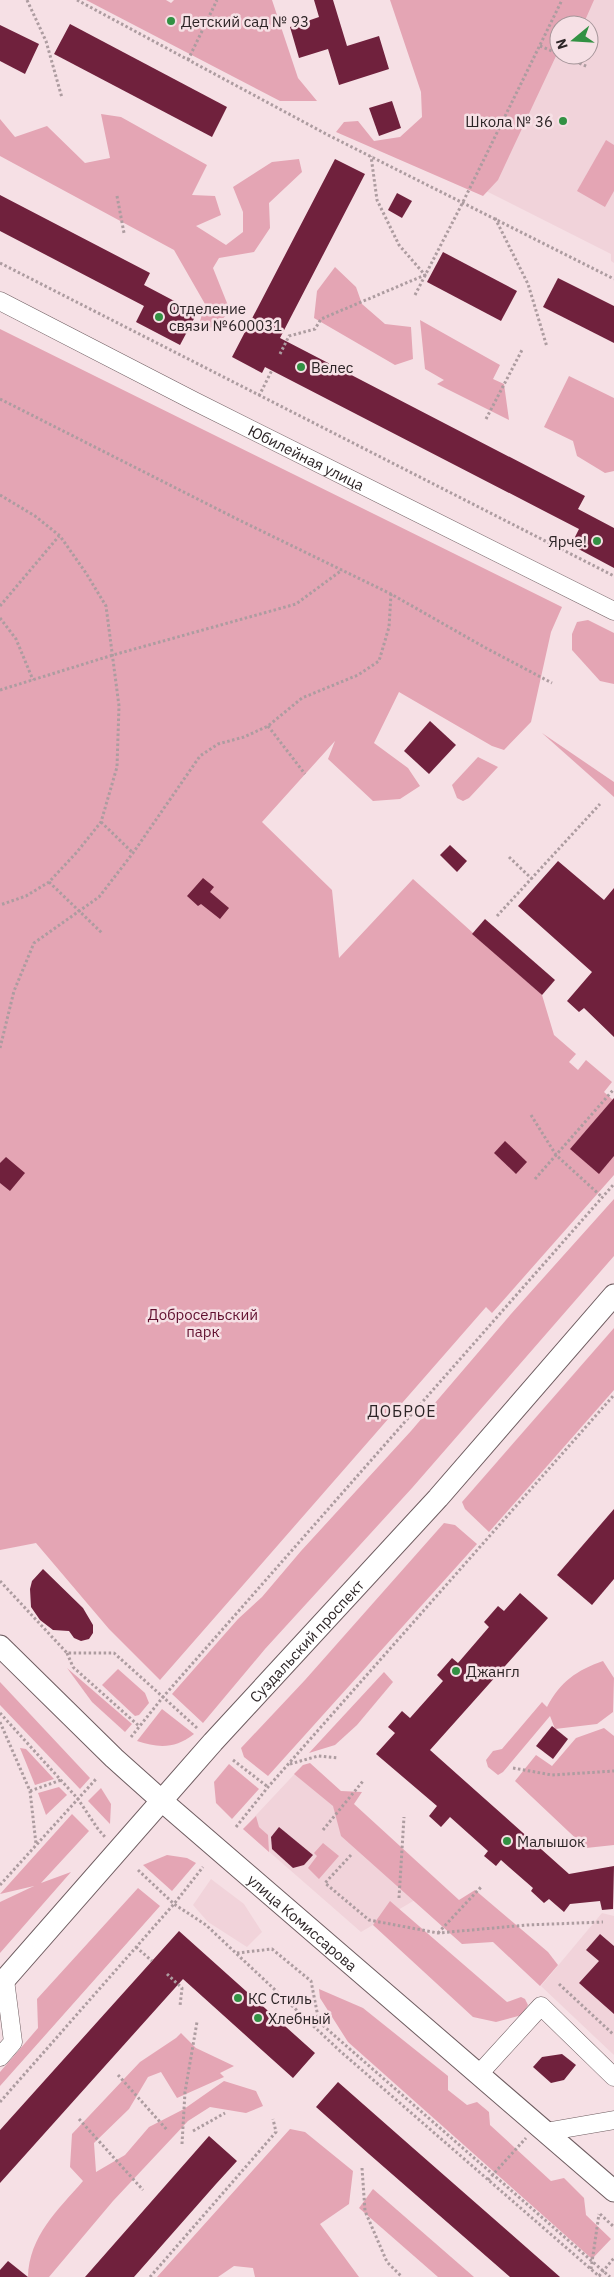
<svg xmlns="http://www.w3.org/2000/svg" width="614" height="2277" viewBox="0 0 614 2277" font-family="'IBM Plex Sans',sans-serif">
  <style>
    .built { fill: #f1d3da }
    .green { fill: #e4a5b4 }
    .building { fill: #70213d }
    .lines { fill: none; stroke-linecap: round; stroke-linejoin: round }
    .minor-casing { stroke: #6e5c60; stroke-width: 19 }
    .major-casing { stroke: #6e5c60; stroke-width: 23 }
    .path { stroke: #ad9ca0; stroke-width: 3; stroke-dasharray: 2.5 2.5; stroke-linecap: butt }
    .minor { stroke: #fff; stroke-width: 18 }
    .major { stroke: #fff; stroke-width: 21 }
    .poi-dot { fill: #329143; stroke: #f6e0e5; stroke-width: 2 }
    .labels { text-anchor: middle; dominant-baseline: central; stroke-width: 5; stroke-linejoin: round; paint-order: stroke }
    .poi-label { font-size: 15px; fill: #2c2426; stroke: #f6e0e5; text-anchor: start }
    .street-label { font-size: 15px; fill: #2c2426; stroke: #f6e0e5 }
    .park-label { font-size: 15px; fill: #61102f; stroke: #f6e0e5 }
    .neighbourhood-label { font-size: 16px; letter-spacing: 1px; fill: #2c2426; stroke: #f6e0e5 }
  </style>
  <rect width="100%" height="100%" fill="#f6e0e5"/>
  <g class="built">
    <polygon points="573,0 614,0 614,263 611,261 611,254 480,188 559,28 559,55 589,55 589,25 561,25"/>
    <polygon points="303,1765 435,1888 361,1932 243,1829"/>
    <polygon points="211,1879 244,1904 262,1932 247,1947 208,1922 193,1905"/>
    <polygon points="602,1913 614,1916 614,2055 541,1986"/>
  </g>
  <g class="green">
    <polygon points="86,0 166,0 171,3 174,0 272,0 298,78 317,101 280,101"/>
    <polygon points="390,0 594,0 583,25 559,25 559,53 556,56 498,180 483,196 336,132 344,122 358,121 374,141 400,137 422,117 421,92"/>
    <polygon points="101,114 121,117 207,165 192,195 215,196 221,215 196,226 226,245 243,232 243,212 233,187 272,162 299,159 302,172 269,203 270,228 254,252 219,258 213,268 229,308 219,327 198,328 205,304 174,250 0,156 0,119 15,137 47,126 85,163 110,158"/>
    <polygon points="606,140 614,145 614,191 605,207 577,191"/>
    <polygon points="335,267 356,287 362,304 385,324 411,327 413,359 395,365 314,318 317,291"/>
    <polygon points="420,320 500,365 493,379 504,384 509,420 437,384 444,380 425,369"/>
    <polygon points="0,329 562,607 551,632 531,722 504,750 492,746 399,692 374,743 408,768 420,786 400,799 373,801 328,759 335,741 262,822 332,890 339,958 413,879 542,995 554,1035 576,1054 569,1062 578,1070 586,1060 612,1082 604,1092 613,1100 614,1098 614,1175 492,1313 486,1307 160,1680 109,1629 36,1543 0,1550"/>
    <polygon points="569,376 614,398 614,471 605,473 577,456 573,441 544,427"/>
    <polygon points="588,620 614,633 614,684 600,681 572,650 572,634 577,622"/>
    <polygon points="542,733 614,782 614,797"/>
    <polygon points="478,757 498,767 469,798 463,801 457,798 452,785"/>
    <polygon points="614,1199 614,1256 412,1488 265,1649 203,1723 172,1694 238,1619 262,1597 301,1551 411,1431 511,1314"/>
    <polygon points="614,1328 614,1390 489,1532 465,1509 462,1502"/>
    <polygon points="444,1523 455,1525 477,1544 268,1776 244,1757 241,1748 305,1680"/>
    <path d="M 603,1661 L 614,1678 L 613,1712 L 597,1724 L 555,1729 L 550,1716 L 503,1772 L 498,1775 L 488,1767 L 486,1760 L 493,1751 L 502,1749 L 542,1702 L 547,1707 C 560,1682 577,1670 603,1661 Z"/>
    <polygon points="67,1668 132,1724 125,1732 92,1702"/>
    <polygon points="118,1669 145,1693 149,1703 139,1715 135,1716 102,1685"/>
    <polygon points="384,1672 393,1682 357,1725 335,1745 309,1753"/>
    <polygon points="0,1682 90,1778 80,1789 0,1705"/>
    <path d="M 162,1709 L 194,1734 C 175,1749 158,1748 137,1741 Z"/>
    <polygon points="604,1728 614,1736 614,1845 586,1848 515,1781 536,1755 552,1766 576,1738"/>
    <polygon points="20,1748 26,1749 54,1779 35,1785"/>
    <polygon points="310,1763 341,1791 362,1792 354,1804 459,1900 475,1890 548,1952 558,1965 540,1986 493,1942 462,1944 341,1836 333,1806 294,1774 303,1765"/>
    <polygon points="229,1764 259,1789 232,1819 216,1803 214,1782"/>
    <polygon points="59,1787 67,1795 46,1815 38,1793"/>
    <polygon points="101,1788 111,1804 110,1824 88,1801"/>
    <polygon points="72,1814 89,1831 41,1883 71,1872 0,1953 0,1902 34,1886 0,1894"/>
    <polygon points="256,1816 259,1827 268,1835 269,1852 243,1829"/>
    <polygon points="323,1843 339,1856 319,1879 308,1868 317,1856 314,1853"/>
    <polygon points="167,1855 187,1858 196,1863 172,1891 143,1865"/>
    <polygon points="138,1888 160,1906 0,2086 0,2072 38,2028 37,1999"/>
    <polygon points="390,1901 507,2002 521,1997 525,1999 528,2005 522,2015 496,2022 473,2017 373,1925"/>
    <polygon points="319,1989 363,2008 448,2076 448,2090 467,2105 477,2102 489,2112 490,2125 551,2181 564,2178 584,2198 586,2215 611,2239 592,2259 348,2042 320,1998"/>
    <path d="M 181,2033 L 196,2048 L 234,2066 L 220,2073 L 224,2077 L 177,2098 L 161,2072 L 148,2077 L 129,2109 L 94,2143 L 96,2172 L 125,2155 L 149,2127 L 184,2109 L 224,2081 L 256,2091 L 263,2106 L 246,2113 L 210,2107 L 188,2121 L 113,2201 L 49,2277 L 28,2277 C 29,2236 58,2210 83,2181 L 70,2167 L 72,2134 L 140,2062 L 176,2038 Z"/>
    <polygon points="290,2129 305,2132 353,2171 349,2204 320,2224 359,2277 255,2277 253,2268 234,2266 218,2277 157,2277"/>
    <polygon points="373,2189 474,2277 438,2277 359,2208"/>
  </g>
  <g class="building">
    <polygon points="314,0 333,0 347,46 379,36 389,69 339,85 328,49 299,58 290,27 319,17"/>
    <polygon points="70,24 227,107 212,137 54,54"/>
    <polygon points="0,25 39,44 25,74 0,61"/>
    <polygon points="392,101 401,128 379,136 369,108"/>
    <polygon points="335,159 365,174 280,338 585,496 578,509 614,528 614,568 571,545 579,529 265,367 262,373 232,357"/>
    <polygon points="397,193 412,201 402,218 388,210"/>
    <polygon points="0,195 150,273 144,285 197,313 180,345 136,322 144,306 0,231"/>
    <polygon points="443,252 517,291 501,321 427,282"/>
    <polygon points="558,278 614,306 614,343 543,307"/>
    <polygon points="430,721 456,745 429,774 404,751"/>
    <polygon points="450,845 467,861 457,872 440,855"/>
    <polygon points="558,861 604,900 614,888 614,1037 584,1008 579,1012 567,1001 592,972 518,906"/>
    <polygon points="203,878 214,887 210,892 229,908 220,919 201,904 198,906 187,896"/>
    <polygon points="485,919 555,980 542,995 472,934"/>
    <polygon points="614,1098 614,1156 599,1174 570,1149"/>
    <polygon points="505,1141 527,1162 516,1174 494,1153"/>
    <polygon points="6,1157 25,1173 10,1191 0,1183 0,1163"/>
    <polygon points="614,1509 614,1579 592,1605 557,1575"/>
    <polygon points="43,1569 83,1608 93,1625 93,1633 89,1639 81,1641 74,1638 69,1631 53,1630 40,1620 31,1607 30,1589 32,1581"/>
    <polygon points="520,1593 548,1618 430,1750 569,1874 614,1866 613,1909 602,1910 600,1901 570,1904 564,1912 549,1899 544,1903 531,1891 533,1888 501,1860 496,1866 484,1856 488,1851 450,1817 441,1827 429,1816 437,1806 376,1754 395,1733 388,1727 402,1711 410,1718 443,1681 437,1675 452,1658 458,1663 489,1627 484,1622 498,1606 504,1611"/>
    <polygon points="552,1726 568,1739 553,1759 536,1746"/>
    <polygon points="279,1827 313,1855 304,1865 293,1868 272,1849 271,1837"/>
    <polygon points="179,1931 315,2053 293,2078 183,1979 0,2183 0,2130"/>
    <polygon points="600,1934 614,1946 614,2014 579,1983 599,1961 586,1950"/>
    <polygon points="562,2054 576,2065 564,2080 551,2083 533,2067 542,2057"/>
    <polygon points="338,2082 413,2148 560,2277 510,2277 369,2154 316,2107"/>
    <polygon points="209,2136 237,2161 216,2184 134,2277 85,2277"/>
    <polygon points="8,2261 28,2277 0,2277 0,2270"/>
  </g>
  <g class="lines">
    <defs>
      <g id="minor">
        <path id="s1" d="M 0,301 L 194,401 L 614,611"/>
        <polyline points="0,1981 5,1980 13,2042 0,2057"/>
        <polyline points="479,2074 541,2006 614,2077"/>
        <polyline points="545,2132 614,2120"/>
      </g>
      <g id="major">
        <path id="s2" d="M 0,1646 L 114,1758 L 162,1801 L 614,2191"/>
        <path id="s3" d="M 0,1985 L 213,1742 L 438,1498 L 614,1295"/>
      </g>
    </defs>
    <use href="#minor" class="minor-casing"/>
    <use href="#major" class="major-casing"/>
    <g class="path">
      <polyline points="27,0 46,41 62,98"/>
      <polyline points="77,0 328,135 614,279"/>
      <polyline points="540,46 559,54"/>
      <polyline points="561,55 588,67"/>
      <polyline points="188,60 217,0"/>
      <polyline points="117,196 124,233"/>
      <polyline points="495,218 528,284 547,347"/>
      <polyline points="0,263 614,576"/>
      <polyline points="415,295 463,202 562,0"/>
      <polyline points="280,354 289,336 315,329 321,319 425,275 399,245 377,200 371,156"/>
      <polyline points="259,396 272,370"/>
      <polyline points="0,399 237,519 391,594 484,647 552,683"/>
      <polyline points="486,419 522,350"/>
      <polyline points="0,495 35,516 60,536 86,573 106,606 119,706 117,767 101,822 77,852 49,882 26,896 0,905"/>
      <polyline points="0,606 59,536"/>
      <polyline points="0,618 16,639 33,680"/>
      <polyline points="0,690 113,655 296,604 342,570"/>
      <polyline points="268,726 305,774"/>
      <polyline points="101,822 133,853"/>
      <polyline points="509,857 532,879"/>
      <polyline points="49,882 102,933"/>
      <polyline points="497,916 600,804"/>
      <polyline points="0,1048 14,991 34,943 99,897 133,853 200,756 218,744 244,737 268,726 302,698 358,675 379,661 389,627 391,594"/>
      <polyline points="531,1115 556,1155 602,1197"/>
      <polyline points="535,1179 614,1089"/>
      <polyline points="0,1581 67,1653 114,1653 163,1697 131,1737"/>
      <polyline points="67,1653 73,1667 139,1726"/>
      <polyline points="0,1713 78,1799 98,1829 105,1837"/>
      <polyline points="0,1722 30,1791 36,1844"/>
      <polyline points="197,1728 163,1697 614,1184"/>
      <polyline points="233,1760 268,1787"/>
      <polyline points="290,1764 318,1756 338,1758"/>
      <polyline points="513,1768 552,1775 614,1771"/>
      <polyline points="30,1791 61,1780"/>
      <polyline points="236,1827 268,1787 614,1395"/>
      <polyline points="323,1830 363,1781"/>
      <polyline points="351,1855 325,1883 369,1920 438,1933 527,1925 603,1922"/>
      <polyline points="138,1870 174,1904 206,1925 340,2051 600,2277"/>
      <polyline points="0,1885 96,1779"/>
      <polyline points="399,1898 404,1817"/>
      <polyline points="438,1933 482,1886"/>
      <polyline points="136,1947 152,1961"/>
      <polyline points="237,1953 272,1949 311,1981 319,2022 314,2027"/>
      <polyline points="167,1974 182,1988 180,2006"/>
      <polyline points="559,1984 614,2035"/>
      <polyline points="319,2022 610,2277"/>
      <polyline points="118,2075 168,2131"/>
      <polyline points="0,2102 174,1904 203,1867"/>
      <polyline points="79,2119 143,2190"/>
      <polyline points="193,2131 225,2113"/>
      <polyline points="182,2144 185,2092 197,2022"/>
      <polyline points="362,2168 365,2211 387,2262 402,2277"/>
      <polyline points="488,2180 526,2138"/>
      <polyline points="600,2214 614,2227"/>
      <polyline points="591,2269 599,2214"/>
      <polyline points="599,2276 614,2258"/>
      <polyline points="150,2277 276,2132 273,2119"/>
    </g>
    <use href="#minor" class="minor"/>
    <use href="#major" class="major"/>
  </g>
  <g class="poi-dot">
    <circle cx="171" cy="21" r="5"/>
    <circle cx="563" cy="121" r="5"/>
    <circle cx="159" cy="317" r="5"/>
    <circle cx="301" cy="367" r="5"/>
    <circle cx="597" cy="541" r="5"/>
    <circle cx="456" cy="1671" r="5"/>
    <circle cx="507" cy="1841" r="5"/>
    <circle cx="238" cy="1998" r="5"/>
    <circle cx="258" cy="2018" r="5"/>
  </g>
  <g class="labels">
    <g class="poi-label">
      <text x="181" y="21">Детский сад № 93</text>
      <text x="553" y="121" text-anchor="end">Школа № 36</text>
      <text x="169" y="308">Отделение<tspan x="169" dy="17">связи №600031</tspan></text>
      <text x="311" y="367">Велес</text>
      <text x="587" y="541" text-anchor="end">Ярче!</text>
      <text x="466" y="1671">Джангл</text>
      <text x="517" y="1841">Малышок</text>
      <text x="248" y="1998">КС Стиль</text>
      <text x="268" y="2018">Хлебный</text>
    </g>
    <g class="street-label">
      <text stroke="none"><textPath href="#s1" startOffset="344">Юбилейная улица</textPath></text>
      <text stroke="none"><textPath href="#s3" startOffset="461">Суздальский проспект</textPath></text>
      <text stroke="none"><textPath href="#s2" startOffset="410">улица Комиссарова</textPath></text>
    </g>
    <g class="park-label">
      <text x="203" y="1314">Добросельский<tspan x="203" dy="17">парк</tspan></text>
    </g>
    <g class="neighbourhood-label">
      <text x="402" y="1411">ДОБРОЕ</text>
    </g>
  </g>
  <g transform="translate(574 40) rotate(252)"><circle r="24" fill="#f6e0e5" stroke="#a59599"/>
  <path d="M0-4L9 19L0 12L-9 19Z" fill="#329143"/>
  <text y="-8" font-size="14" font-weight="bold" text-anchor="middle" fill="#2c2426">N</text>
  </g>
</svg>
